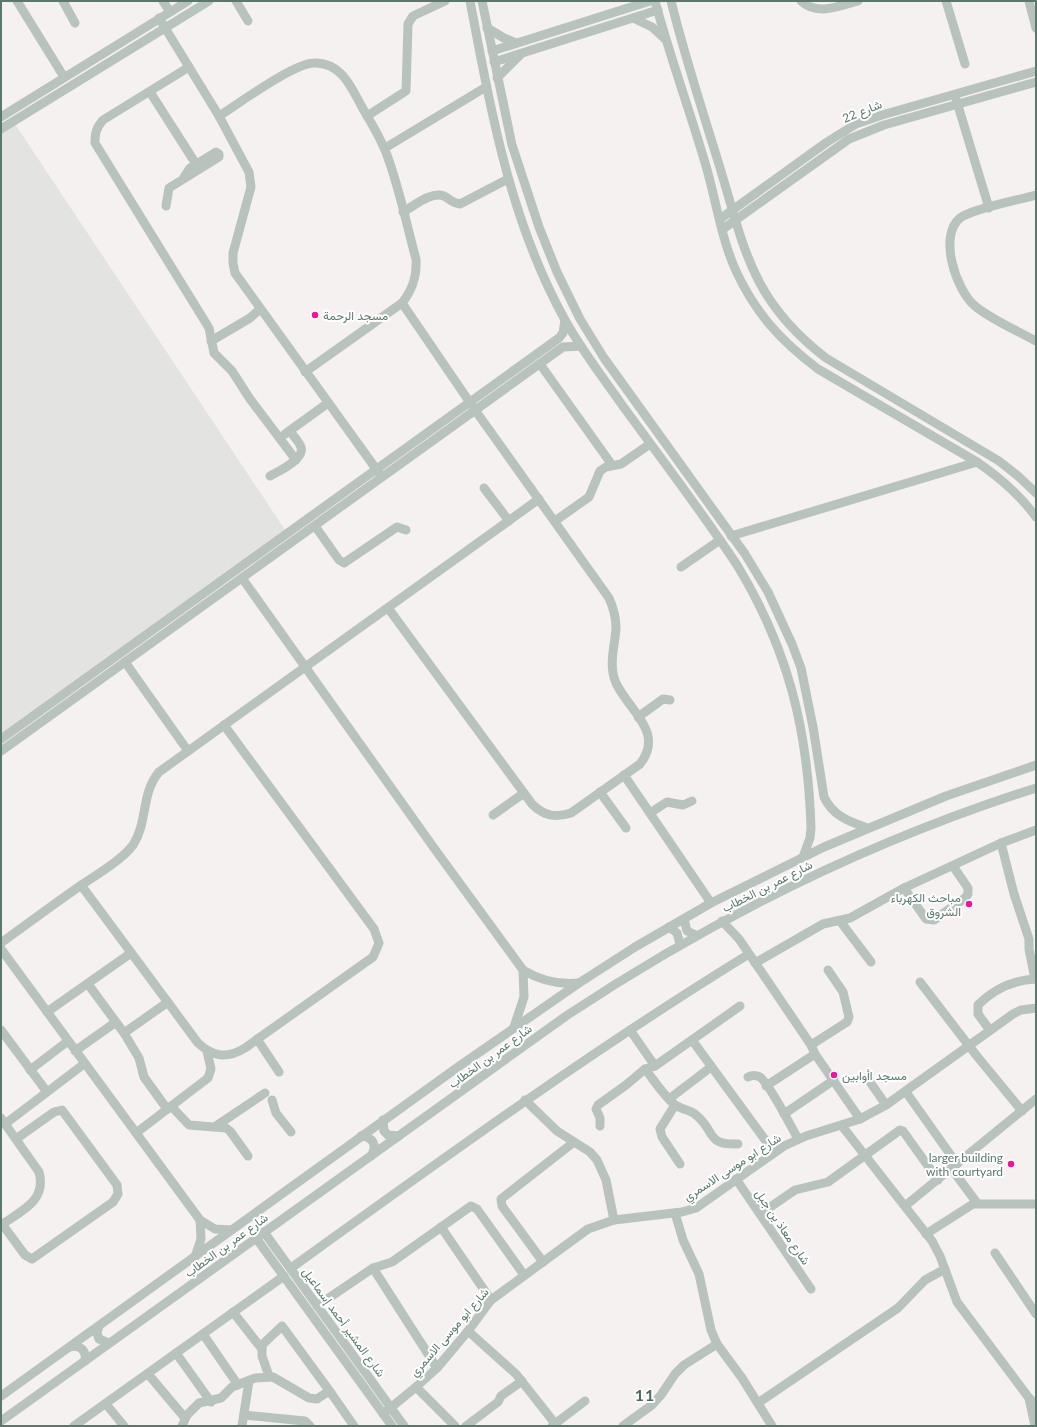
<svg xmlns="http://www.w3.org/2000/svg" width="1037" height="1427" viewBox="0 0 1037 1427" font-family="Lato,Vazirmatn,sans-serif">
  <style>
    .built { fill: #e3e3e1 }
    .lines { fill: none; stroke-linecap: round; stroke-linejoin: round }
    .minor { stroke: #b8c3be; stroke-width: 9 }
    .poi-dot { fill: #f4129b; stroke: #fff; stroke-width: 1.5 }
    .labels { text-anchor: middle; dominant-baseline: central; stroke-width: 4; stroke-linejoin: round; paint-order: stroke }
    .street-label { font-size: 12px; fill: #59796d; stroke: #fff }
    .poi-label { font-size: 12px; fill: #59796d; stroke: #fff; text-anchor: start }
    .district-label { font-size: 16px; font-weight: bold; letter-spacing: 1px; fill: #50695f; stroke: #fff }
  </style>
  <rect width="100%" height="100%" fill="#f5f1f0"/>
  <polygon class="built" points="11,118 289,536 1,743 1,124"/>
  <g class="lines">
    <g class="minor">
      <polyline points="17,1 64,77"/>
      <polyline points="63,1 75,23"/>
      <polyline points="163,1 170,12"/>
      <polyline points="236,1 248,21"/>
      <path d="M 470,1 C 491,111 510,221 565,320 C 581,349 601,375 620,402 C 659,456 700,509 737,565 C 788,649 808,729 811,828 L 810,838 L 803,857"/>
      <path d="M 482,1 L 512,145 L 539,227 L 557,272 L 580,319 L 604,358 L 745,554 L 768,592 L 792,644 L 801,668 L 813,727 L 824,797 C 833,816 848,821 867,828"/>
      <path d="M 655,1 C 670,57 690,111 706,166 C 716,200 721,238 736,271 C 756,314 781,341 818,369 L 977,462 C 999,477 1020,495 1036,517"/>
      <path d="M 671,1 C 684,54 701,106 717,158 C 744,245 749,299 826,358 L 999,461 L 1018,476 L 1036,493"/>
      <path d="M 801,1 C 817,16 839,6 858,1"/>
      <polyline points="946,1 965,64"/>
      <polyline points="1029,1 1036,28"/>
      <polyline points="159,18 219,116 249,172 251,187 233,253 233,263 235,273 379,473"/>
      <polyline points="633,18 652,27 665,39"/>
      <polyline points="487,28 504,38 516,43"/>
      <polyline points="492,51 650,1"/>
      <polyline points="494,62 658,10"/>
      <path d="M 189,67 L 103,120 C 96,128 95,133 95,143 L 209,328 L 214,353 L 232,371 L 250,399 L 296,460"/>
      <polyline points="497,78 520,55"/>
      <polyline points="150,92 196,164"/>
      <polyline points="956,99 989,208"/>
      <path d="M 219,116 C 238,104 294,63 314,63 C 341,62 351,87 362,107 C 370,121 379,135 385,150 C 399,185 406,223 416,259 C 417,276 413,289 402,303 L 305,372"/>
      <polyline points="367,116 406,91 408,24 413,16 445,1"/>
      <polyline points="1,117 188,1"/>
      <polyline points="1,129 209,1"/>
      <polyline points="385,148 486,87"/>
      <path d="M 1036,195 C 1019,200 972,209 960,218 C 938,236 956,290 975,306 C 992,320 1016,330 1036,341"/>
      <polyline points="166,206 169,188 219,157 219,154 216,152 190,168 183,179"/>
      <path d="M 403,212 C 414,206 431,191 444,196 C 450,199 452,203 460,204 L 508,179"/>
      <polyline points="720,219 827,142 856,124 882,115 1036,71"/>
      <polyline points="723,229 849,139 884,125 1036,82"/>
      <polyline points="211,341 250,318 260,309"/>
      <polyline points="540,364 612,465"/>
      <polyline points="285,434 328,403"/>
      <path d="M 270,476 C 279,471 305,459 301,447 C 299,441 293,436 290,431"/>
      <polyline points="484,488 509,521"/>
      <polyline points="555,521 589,497 600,471 606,467 621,464 650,444"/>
      <polyline points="315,526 339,560 344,563 397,527 406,530"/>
      <polyline points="731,536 977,462"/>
      <polyline points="681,567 720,540"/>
      <path d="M 242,578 L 434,848 L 523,970 C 541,981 558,985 579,983"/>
      <path d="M 388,608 L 532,804 C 544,816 555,818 571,813 L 640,764 C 665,732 629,711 616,683 C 608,665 615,646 616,628 C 616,617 613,607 609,598 L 475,410 L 402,303"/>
      <polyline points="125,662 188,751"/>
      <polyline points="638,717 663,699 670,700"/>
      <polyline points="1,739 559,338 563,333 565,320"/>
      <polyline points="1,751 563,347 581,346"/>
      <polyline points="624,775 711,903"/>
      <polyline points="600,792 626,828"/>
      <polyline points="650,813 667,802 683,805 692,801"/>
      <polyline points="493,815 524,793"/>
      <polyline points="1001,843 1014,894 1029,939 1029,949 1035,979"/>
      <path d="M 81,885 L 198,1043 C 213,1057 227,1059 245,1048 L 373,957 L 379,943 L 374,929 L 224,725"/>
      <polyline points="904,888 926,919 934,920 965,898 968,894 968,888 953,866"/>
      <polyline points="684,919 687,931 696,935"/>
      <polyline points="722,921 739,939 811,1045 815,1054 860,1119"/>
      <polyline points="840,921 871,962"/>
      <polyline points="669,927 677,933 680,944"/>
      <path d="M 1,943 C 27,924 54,904 80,886 C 96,875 122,860 133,845 C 148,822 141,793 159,772 L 539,499"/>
      <polyline points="1,949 200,1220 215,1229 232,1230"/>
      <polyline points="755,963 823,924 850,918 904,888 1001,843 1036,830"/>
      <polyline points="920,982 976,1055 1022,1111"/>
      <polyline points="88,984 124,1033 139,1058 144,1077 167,1109"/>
      <polyline points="47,1012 131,953"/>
      <polyline points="514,1027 524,997 523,970"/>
      <path d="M 989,1029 L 978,1014 L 978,1005 C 994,989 1013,980 1036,979"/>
      <polyline points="1,1030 47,1092"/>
      <polyline points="630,1030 655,1066"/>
      <polyline points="124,1033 168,1002"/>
      <polyline points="257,1039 279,1072"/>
      <polyline points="692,1040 774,1152"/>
      <polyline points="811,1045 847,1022 849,1017 843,992 828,970"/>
      <polyline points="75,1051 116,1022"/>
      <path d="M 645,1069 C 654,1080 663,1095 674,1104 C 681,1110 690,1109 696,1115 C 716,1131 705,1145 738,1144"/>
      <polyline points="30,1070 68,1041"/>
      <path d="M 748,1077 C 752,1075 756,1075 760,1077 C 770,1085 791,1126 798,1139"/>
      <polyline points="870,1082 886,1105"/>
      <polyline points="766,1086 815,1054"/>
      <polyline points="906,1092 957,1164"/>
      <polyline points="669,1099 711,1067"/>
      <polyline points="272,1100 276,1113 291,1132"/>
      <polyline points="525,1100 557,1131 590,1152 597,1160 606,1180 614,1220"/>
      <polyline points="675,1105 660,1129 662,1137 680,1164"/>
      <polyline points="171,1106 189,1125 226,1128 230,1131 248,1156"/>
      <polyline points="784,1114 834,1080"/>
      <path d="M 1,1118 L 39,1172 C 47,1201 21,1211 1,1225"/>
      <polyline points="383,1120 384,1131 388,1135 399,1136"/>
      <polyline points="5,1124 84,1064"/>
      <polyline points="216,1126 265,1093"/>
      <polyline points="600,1126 600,1118 596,1109 598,1105 626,1085 645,1069 655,1066 740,1006"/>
      <polyline points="842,1126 932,1241 940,1256 957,1302 1029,1398 1036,1404"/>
      <polyline points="136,1133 208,1078 211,1069 207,1051"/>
      <path d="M 361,1136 C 373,1137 378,1145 371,1156"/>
      <polyline points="951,1168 977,1203"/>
      <polyline points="736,1179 811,1289"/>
      <polyline points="905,1206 1036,1099"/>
      <polyline points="675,1213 683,1240 699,1274 711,1330 717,1344 742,1378 772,1426"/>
      <polyline points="760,1214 795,1190 828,1182 900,1130 903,1131 938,1180"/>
      <polyline points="2,1224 25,1255 32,1259 113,1202 118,1194 117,1185 62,1110 54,1112 16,1139"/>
      <polyline points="441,1227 491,1300"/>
      <polyline points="264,1232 404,1426"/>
      <polyline points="926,1234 973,1204 1036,1204"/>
      <polyline points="256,1238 392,1426"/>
      <polyline points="995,1253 1036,1314"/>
      <polyline points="195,1257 201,1239 200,1220"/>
      <polyline points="543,1262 502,1206 501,1199 574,1142"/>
      <path d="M 291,1268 C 441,1160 591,1051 749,954"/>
      <polyline points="373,1268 437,1368"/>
      <polyline points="317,1306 373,1268 392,1262 471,1206 477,1209 524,1275"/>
      <polyline points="233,1312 262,1349"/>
      <polyline points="99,1326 97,1333 99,1339 109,1343"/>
      <polyline points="468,1331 516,1374 557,1426"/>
      <polyline points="203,1334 238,1385"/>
      <path d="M 70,1347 C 80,1344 87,1351 85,1361"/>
      <polyline points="176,1353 211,1402"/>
      <polyline points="148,1374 185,1418"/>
      <polyline points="269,1376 262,1356 262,1345 282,1326 331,1393"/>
      <polyline points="416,1387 455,1426"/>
      <polyline points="1,1396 458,1067 579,983 635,947 711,903 824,847 946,796 1036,765"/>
      <polyline points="1029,1398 1035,1426"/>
      <polyline points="758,1403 898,1308 925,1280 945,1269"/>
      <polyline points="106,1404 124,1426"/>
      <polyline points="383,1414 416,1387 437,1368 468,1331 491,1300 588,1229 614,1220 682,1212 696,1208 784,1146 806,1136 860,1119 886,1105 1013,1014 1021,1010 1036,1008"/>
      <polyline points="244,1415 305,1421 310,1426"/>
      <path d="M 1,1421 L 566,1016 C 712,919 869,841 1036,788"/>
      <polyline points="74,1426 284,1276"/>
      <polyline points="182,1426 187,1415 199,1403 221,1398 232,1387 255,1378 273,1377 309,1398 317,1399 326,1393 331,1393 354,1426"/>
      <polyline points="242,1426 249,1381"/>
      <polyline points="466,1426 498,1402 501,1396 522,1381"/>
      <polyline points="552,1426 585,1401"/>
      <polyline points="623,1426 652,1405 661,1395 675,1374 684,1365 717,1344"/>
    </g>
  </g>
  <g class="poi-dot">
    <circle cx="315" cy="315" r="4"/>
    <circle cx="969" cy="904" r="4"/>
    <circle cx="834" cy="1075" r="4"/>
    <circle cx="1011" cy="1164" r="4"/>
  </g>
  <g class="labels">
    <g class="street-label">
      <text transform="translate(862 111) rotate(-22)">شارع 22</text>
      <text transform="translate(767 886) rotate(-27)">شارع عمر بن الخطاب</text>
      <text transform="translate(490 1056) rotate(-36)">شارع عمر بن الخطاب</text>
      <text transform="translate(732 1167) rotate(-33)">شارع ابو موسى الاسمري</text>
      <text transform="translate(783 1227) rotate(56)">شارع معاذ بن جبل</text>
      <text transform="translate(226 1245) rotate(-36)">شارع عمر بن الخطاب</text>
      <text transform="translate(344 1322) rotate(54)">شارع المشير أحمد إسماعيل</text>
      <text transform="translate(449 1332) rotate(-49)">شارع ابو موسى الاسمري</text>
    </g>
    <g class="poi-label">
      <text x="323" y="315">مسجد الرحمة</text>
      <text x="961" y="897" text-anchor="end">مباحث الكهرباء<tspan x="961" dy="14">الشروق</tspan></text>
      <text x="842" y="1075">مسجد اأوابين</text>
      <text x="1003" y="1157" text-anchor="end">larger building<tspan x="1003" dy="14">with courtyard</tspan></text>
    </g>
    <g class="district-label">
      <text x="645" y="1394">11</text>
    </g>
  </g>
  <rect width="1037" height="1427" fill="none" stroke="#59796d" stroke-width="4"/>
</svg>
